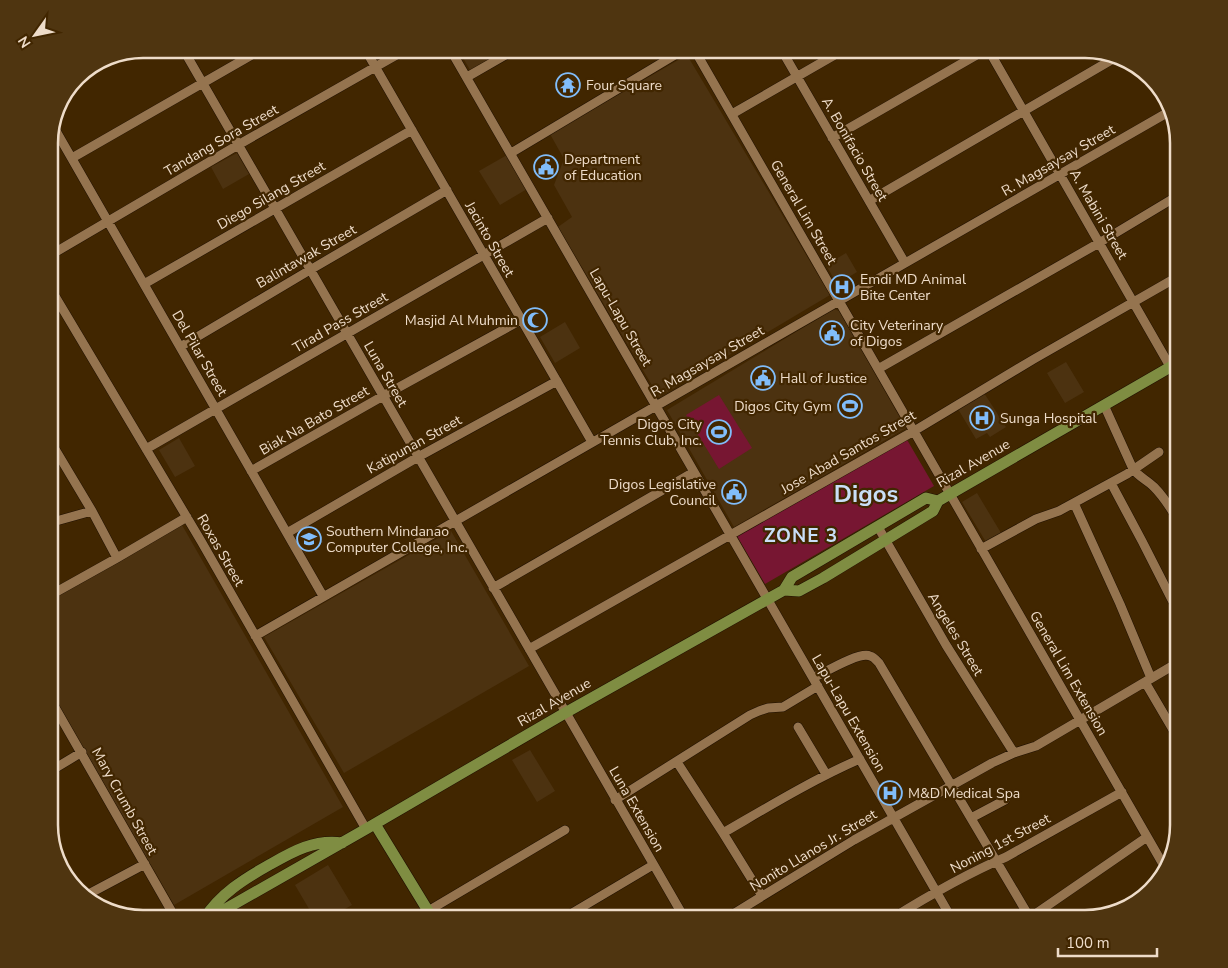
<svg xmlns="http://www.w3.org/2000/svg" width="1228" height="968" font-family="'Nunito Sans',sans-serif">
	<rect width="100%" height="100%" fill="#412600"/>
	<path fill="#4c3210" d="M 458,49 L 507,49 L 470,70 Z
		M 687,55 L 830,295 L 659,397 L 558,227 L 572,217 L 554,185 L 564,159 L 550,134 Z
		M 237,153 L 249,174 L 223,189 L 211,167 Z
		M 507,155 L 527,189 L 500,205 L 479,171 Z
		M 846,253 L 857,272 L 837,284 L 826,265 Z
		M 834,309 L 839,311 L 906,428 L 734,527 L 667,410 Z
		M 565,322 L 580,348 L 555,363 L 540,337 Z
		M 1066,362 L 1084,392 L 1065,403 L 1047,373 Z
		M 984,393 L 1006,427 L 990,437 L 987,433 L 976,439 L 958,409 Z
		M 179,438 L 195,466 L 175,477 L 159,450 Z
		M 977,493 L 1001,533 L 986,542 L 962,502 Z
		M 182,525 L 343,807 L 174,905 L 49,688 L 49,601 Z
		M 313,526 L 323,542 L 305,553 L 295,537 Z
		M 451,531 L 529,666 L 344,773 L 264,637 Z
		M 530,750 L 555,791 L 537,802 L 512,760 Z
		M 328,865 L 352,905 L 327,919 L 315,919 L 295,885 Z"/>
	<path fill="#771632" d="M 719,395 L 752,448 L 719,469 L 686,415 Z
		M 906,438 L 934,486 L 765,584 L 737,536 Z"/>
	<g fill="none" stroke-linecap="round" stroke-linejoin="round">
		<g stroke="#201101" stroke-width="10">
			<path id="minor" d="M 183,49 L 685,919
				M 365,49 L 592,442
				M 450,49 L 952,919
				M 694,49 L 1164,866
				M 781,49 L 905,263
				M 988,49 L 1179,382
				M 467,77 L 516,49
				M 732,114 L 845,49
				M 52,124 L 323,596
				M 832,138 L 987,49
				M 511,153 L 685,49
				M 72,158 L 262,49
				M 869,201 L 1113,59
				M 49,256 L 238,145 L 407,49
				M 144,284 L 412,130
				M 49,286 L 201,541 L 366,829
				M 180,347 L 310,270 L 447,190
				M 878,369 L 1099,243 L 1179,195
				M 1104,405 L 1133,469 C 1139,477 1147,480 1154,487 C 1164,497 1172,510 1179,522
				M 49,439 L 92,511 L 117,558
				M 146,449 L 548,218
				M 251,471 L 383,396 L 521,320
				M 1111,483 L 1142,541 L 1171,598 L 1179,612
				M 1074,503 L 1120,604 L 1151,678
				M 49,523 L 92,511
				M 878,527 L 946,645 L 1014,753
				M 287,533 L 418,457 L 557,381
				M 981,549 L 1036,519 L 1059,511 L 1127,474 L 1159,452
				M 493,588 L 694,472
				M 49,596 L 117,558 L 187,517
				M 255,636 L 1172,110
				M 529,649 L 914,431 L 1034,359 L 1179,276
				M 813,678 C 824,673 859,651 870,656 C 874,657 877,661 879,663 L 1030,918
				M 1145,682 L 1179,740
				M 49,697 L 176,919
				M 798,727 L 826,774
				M 677,762 L 723,833 L 762,896
				M 49,772 L 82,752
				M 615,800 L 750,715 L 759,711 L 768,708 L 783,707 L 818,686
				M 971,818 L 1005,800
				M 723,833 C 768,807 812,780 860,759
				M 83,897 L 145,864
				M 428,911 L 565,830
				M 562,919 L 653,865
				M 725,919 L 854,840 L 992,763 L 1014,753 L 1036,746 L 1179,662
				M 891,919 C 928,896 966,874 1006,857 L 1122,792
				M 1028,919 L 1147,837"/>
		</g>
		<g stroke="#201101" stroke-width="12">
			<path id="major" d="M 784,590 L 799,591 L 823,578 L 933,511 L 938,501 L 1179,362
				M 375,824 L 433,919
				M 204,919 C 220,894 244,879 269,865 C 292,852 314,839 342,843
				M 208,919 L 366,829 L 565,713 L 784,590 L 792,577 L 926,498 L 938,501"/>
		</g>
		<use href="#minor" stroke="#95744f" stroke-width="9"/>
		<use href="#major" stroke="#7f8d42" stroke-width="11"/>
	</g>
	<defs>
		<g id="temple-ring" transform="scale(1.25)"><circle r="9.5" fill="#412600" stroke="#81bdfa" stroke-width="1.5"/><path d="M0-6L5-2H3V0L6.5 2.5H4V6H1.5V3h-3V6H-4V2.5H-6.5L-3 0V-2H-5Z" fill="#81bdfa"/></g>
		<g id="civic-ring" transform="scale(1.25)"><circle r="9.5" fill="#412600" stroke="#81bdfa" stroke-width="1.5"/><path d="M-.6-6.5H3V-4.5H.6V-3L4-1V1h2V6H-6V1h2V-1L-.6-3ZM-1.2 2.5V6h2.4V2.5Z" fill="#81bdfa"/></g>
		<g id="hospital-ring" transform="scale(1.25)"><circle r="9.5" fill="#412600" stroke="#81bdfa" stroke-width="1.5"/><path d="M-5-5h3v3.5h4V-5h3V5h-3V1.5h-4V5h-3Z" fill="#81bdfa"/></g>
		<g id="mosque-ring" transform="scale(1.25)"><circle r="9.5" fill="#412600" stroke="#81bdfa" stroke-width="1.5"/><path d="M3.5-4.9A6 6 0 1 0 3.5 4.9A5 5 0 1 1 3.5-4.9Z" fill="#81bdfa"/></g>
		<g id="stadium-ring" transform="scale(1.25)"><circle r="9.5" fill="#412600" stroke="#81bdfa" stroke-width="1.5"/><path d="M0-5a6.5 5 0 1 0 0 10a6.5 5 0 1 0 0-10ZM-3.5-1.8h7v3.6h-7Z" fill="#81bdfa"/></g>
		<g id="university-ring" transform="scale(1.25)"><circle r="9.5" fill="#412600" stroke="#81bdfa" stroke-width="1.5"/><path d="M0-5L7-2L0 1L-7-2ZM-4 1L0 2.5L4 1V4Q0 6-4 4Z" fill="#81bdfa"/></g>
	</defs>
	<g fill-rule="evenodd">
		<use href="#temple-ring" x="568" y="85"/>
		<use href="#civic-ring" x="546" y="167"/>
		<use href="#hospital-ring" x="842" y="287"/>
		<use href="#mosque-ring" x="535" y="320"/>
		<use href="#civic-ring" x="832" y="333"/>
		<use href="#civic-ring" x="763" y="378"/>
		<use href="#stadium-ring" x="850" y="406"/>
		<use href="#hospital-ring" x="982" y="418"/>
		<use href="#stadium-ring" x="719" y="432"/>
		<use href="#civic-ring" x="734" y="492"/>
		<use href="#university-ring" x="309" y="539"/>
		<use href="#hospital-ring" x="890" y="793"/>
	</g>
	<g text-anchor="middle" stroke-width="4.5" stroke-linejoin="round" paint-order="stroke">
		<g font-size="14" fill="#eedcc9" stroke="#412600" text-anchor="start">
			<text x="586" y="90">Four Square</text>
			<text x="564" y="164">Department<tspan x="564" dy="16">of Education</tspan></text>
			<text x="860" y="284">Emdi MD Animal<tspan x="860" dy="16">Bite Center</tspan></text>
			<text x="518" y="325" text-anchor="end">Masjid Al Muhmin</text>
			<text x="850" y="330">City Veterinary<tspan x="850" dy="16">of Digos</tspan></text>
			<text x="780" y="383">Hall of Justice</text>
			<text x="832" y="411" text-anchor="end">Digos City Gym</text>
			<text x="1000" y="423">Sunga Hospital</text>
			<text x="702" y="429" text-anchor="end">Digos City<tspan x="702" dy="16">Tennis Club, Inc.</tspan></text>
			<text x="716" y="489" text-anchor="end">Digos Legislative<tspan x="716" dy="16">Council</tspan></text>
			<text x="326" y="536">Southern Mindanao<tspan x="326" dy="16">Computer College, Inc.</tspan></text>
			<text x="908" y="798">M&amp;D Medical Spa</text>
		</g>
		<g font-size="14" fill="#eedcc9" stroke="#412600">
			<text transform="translate(221 140) rotate(-30)" y="5">Tandang Sora Street</text>
			<text transform="translate(855 149) rotate(60)" y="5">A. Bonifacio Street</text>
			<text transform="translate(1058 160) rotate(-30)" y="5">R. Magsaysay Street</text>
			<text transform="translate(271 195) rotate(-30)" y="5">Diego Silang Street</text>
			<text transform="translate(804 212) rotate(60)" y="5">General Lim Street</text>
			<text transform="translate(1099 214) rotate(60)" y="5">A. Mabini Street</text>
			<text transform="translate(490 239) rotate(60)" y="5">Jacinto Street</text>
			<text transform="translate(306 256) rotate(-30)" y="5">Balintawak Street</text>
			<text transform="translate(621 317) rotate(60)" y="5">Lapu-Lapu Street</text>
			<text transform="translate(340 322) rotate(-30)" y="5">Tirad Pass Street</text>
			<text transform="translate(200 353) rotate(60)" y="5">Del Pilar Street</text>
			<text transform="translate(707 361) rotate(-30)" y="5">R. Magsaysay Street</text>
			<text transform="translate(386 374) rotate(60)" y="5">Luna Street</text>
			<text transform="translate(314 420) rotate(-30)" y="5">Biak Na Bato Street</text>
			<text transform="translate(414 444) rotate(-29)" y="5">Katipunan Street</text>
			<text transform="translate(848 452) rotate(-30)" y="5">Jose Abad Santos Street</text>
			<text transform="translate(973 463) rotate(-30)" y="5">Rizal Avenue</text>
			<text transform="translate(221 550) rotate(60)" y="5">Roxas Street</text>
			<text transform="translate(956 634) rotate(59)" y="5">Angeles Street</text>
			<text transform="translate(1069 673) rotate(60)" y="5">General Lim Extension</text>
			<text transform="translate(554 702) rotate(-30)" y="5">Rizal Avenue</text>
			<text transform="translate(849 713) rotate(60)" y="5">Lapu-Lapu Extension</text>
			<text transform="translate(125 801) rotate(61)" y="5">Mary Crumb Street</text>
			<text transform="translate(637 809) rotate(60)" y="5">Luna Extension</text>
			<text transform="translate(1000 843) rotate(-28)" y="5">Noning 1st Street</text>
			<text transform="translate(813 850) rotate(-31)" y="5">Nonito Llanos Jr. Street</text>
		</g>
		<g font-size="19" font-weight="bold" letter-spacing="1" fill="#c9dff7" stroke="#412600">
			<text x="801" y="542">ZONE 3</text>
		</g>
		<g font-size="24" font-weight="bold" fill="#c9dff7" stroke="#412600">
			<text x="866" y="502">Digos</text>
		</g>
	</g>
	<path d="M0 0H1228V968H0ZM143 58H1085A85 85 0 0 1 1170 143V825A85 85 0 0 1 1085 910H143A85 85 0 0 1 58 825V143A85 85 0 0 1 143 58Z" fill="#4f3510" fill-rule="evenodd"/>
	<path fill="none" stroke="#eedcc9" stroke-width="2.5" d="M143 58H1085A85 85 0 0 1 1170 143V825A85 85 0 0 1 1085 910H143A85 85 0 0 1 58 825V143A85 85 0 0 1 143 58Z"/>
	<g transform="translate(35 35) rotate(237)" stroke="#412600" stroke-width="4" paint-order="stroke">
	<path d="M0-4L9 19L0 12L-9 19Z" fill="#eedcc9"/>
	<text y="-8" font-size="14" font-weight="bold" text-anchor="middle" fill="#eedcc9">N</text>
	</g>
	<path d="M1058 948v8h99v-8" fill="none" stroke="#eedcc9" stroke-width="2.5"/>
	<text x="1066" y="948" font-size="15" fill="#eedcc9" stroke="#412600" stroke-width="4" paint-order="stroke">100 m</text>
</svg>
